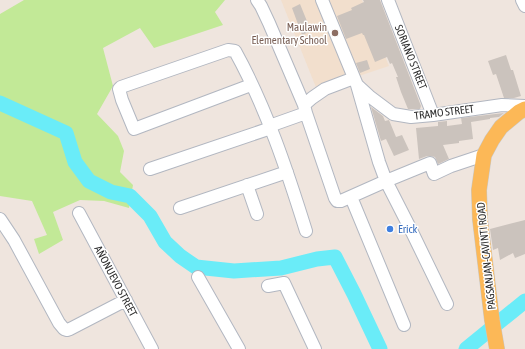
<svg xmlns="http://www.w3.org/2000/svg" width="525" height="349" font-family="'Asap Condensed',sans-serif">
	<rect width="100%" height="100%" fill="#efe5de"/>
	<path fill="#f2dfcd" d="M 281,0 L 362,0 L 389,66 L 317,90 Z"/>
	<path fill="#c2e997" d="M 24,0 L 225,0 L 215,12 L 223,25 L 154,48 L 140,28 L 103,48 L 113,86 L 97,114 L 118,136 L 124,151 L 120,172 L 133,185 L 129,208 L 104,201 L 80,200 L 53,212 L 63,240 L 39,254 L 34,239 L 47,235 L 32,201 L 0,196 L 0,14 Z"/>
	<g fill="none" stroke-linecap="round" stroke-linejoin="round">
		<path stroke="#6aecf8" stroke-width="15" d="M 0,103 L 66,133 L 75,162 L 89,181 L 111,192 L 130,196 L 150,216 L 165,242 L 180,256 L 196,267 L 234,271 L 281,268 L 317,259 L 335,257 L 354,294 L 380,349
			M 466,349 L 525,301"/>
	</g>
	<path fill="#cbc3bd" d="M 363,0 L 380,0 L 421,106 L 420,109 L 408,109 L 401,92 L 396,77 L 398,77 L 392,63 L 390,64 L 387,57 L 375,62 L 364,35 L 363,35 L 362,33 L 346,39 L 337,16 L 352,10 L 351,8 L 364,2 Z
		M 300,4 L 311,31 L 302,35 L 292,8 Z
		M 506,55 L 511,70 L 513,70 L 521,96 L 514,98 L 504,98 L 496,74 L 493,75 L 488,61 Z
		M 367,60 L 370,69 L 360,73 L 356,63 Z
		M 371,107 L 383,116 L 385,121 L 389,120 L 396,137 L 402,135 L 409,150 L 394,156 L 386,139 L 381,141 Z
		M 504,113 L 499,117 L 490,118 L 490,119 L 471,122 L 473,139 L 459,141 L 459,143 L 443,145 L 449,159 L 438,164 L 435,157 L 431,156 L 427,156 L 419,159 L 416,128 L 438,126 L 438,122 L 447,121 L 447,126 L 462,124 L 461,118 Z
		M 525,220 L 525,254 L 515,258 L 513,253 L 500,260 L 498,248 L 493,250 L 490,229 Z"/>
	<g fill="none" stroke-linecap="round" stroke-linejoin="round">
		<g stroke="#b2b7c1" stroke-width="14">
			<path id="minor" d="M 257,0 L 261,6 L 269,23 L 304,105
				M 322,0 L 357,85 L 369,96 L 393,114 L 411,117 L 433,115 L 502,105 L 525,106
				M 388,0 L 433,115
				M 522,0 L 525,6
				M 354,78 L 325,89 L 312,98 L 304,105 L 306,113 L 335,198 L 337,201 L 341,201 L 386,181 L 430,163 L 434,174 L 451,166 L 484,155
				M 251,85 L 134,129 L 122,100 L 119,89 L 121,87 L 228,50 L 235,51 C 266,107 287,170 306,231
				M 357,85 L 379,162 L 386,181 L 411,230 L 447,304
				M 150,169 L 271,128 L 275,124 L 306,113
				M 247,185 L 257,214
				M 351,197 L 404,325
				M 180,208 L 287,172
				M 79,213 L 152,349
				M 0,219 L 14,240 L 59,323 L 64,329 L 67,330 L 70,329 L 126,300
				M 198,277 L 239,349
				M 268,286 L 284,283 L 315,349"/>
		</g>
		<g stroke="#c8c8c8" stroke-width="16">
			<path id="major" d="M 497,349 L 492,320 L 480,219 L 479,190 L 484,155 L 492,140 L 501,127 L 519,112 L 525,109"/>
		</g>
		<use href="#minor" stroke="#fff" stroke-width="12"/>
		<use href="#major" stroke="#fcb857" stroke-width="15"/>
	</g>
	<circle fill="#8d6e63" stroke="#fff" stroke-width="1.5" cx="335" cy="33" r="4"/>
	<circle fill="#3f7fe0" stroke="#fff" stroke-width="1.5" cx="390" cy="229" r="4"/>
	<g text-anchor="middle" stroke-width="3" stroke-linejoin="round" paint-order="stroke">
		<g font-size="11" fill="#785e54" stroke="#fff" text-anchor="end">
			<text x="327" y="31">Maulawin<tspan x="327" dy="13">Elementary School</tspan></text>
		</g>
		<g font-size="11" fill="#2d2d2d" stroke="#fff">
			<text transform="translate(411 57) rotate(68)" y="4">SORIANO STREET</text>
			<text transform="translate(444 112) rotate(-7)" y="4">TRAMO STREET</text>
			<text transform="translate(486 256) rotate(-96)" y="4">PAGSANJAN-CAVINTI ROAD</text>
			<text transform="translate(116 281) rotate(62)" y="4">AÑONUEVO STREET</text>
		</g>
		<g font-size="11" fill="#366cbe" stroke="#fff" text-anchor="start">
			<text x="398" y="233">Erick</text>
		</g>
	</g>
</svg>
